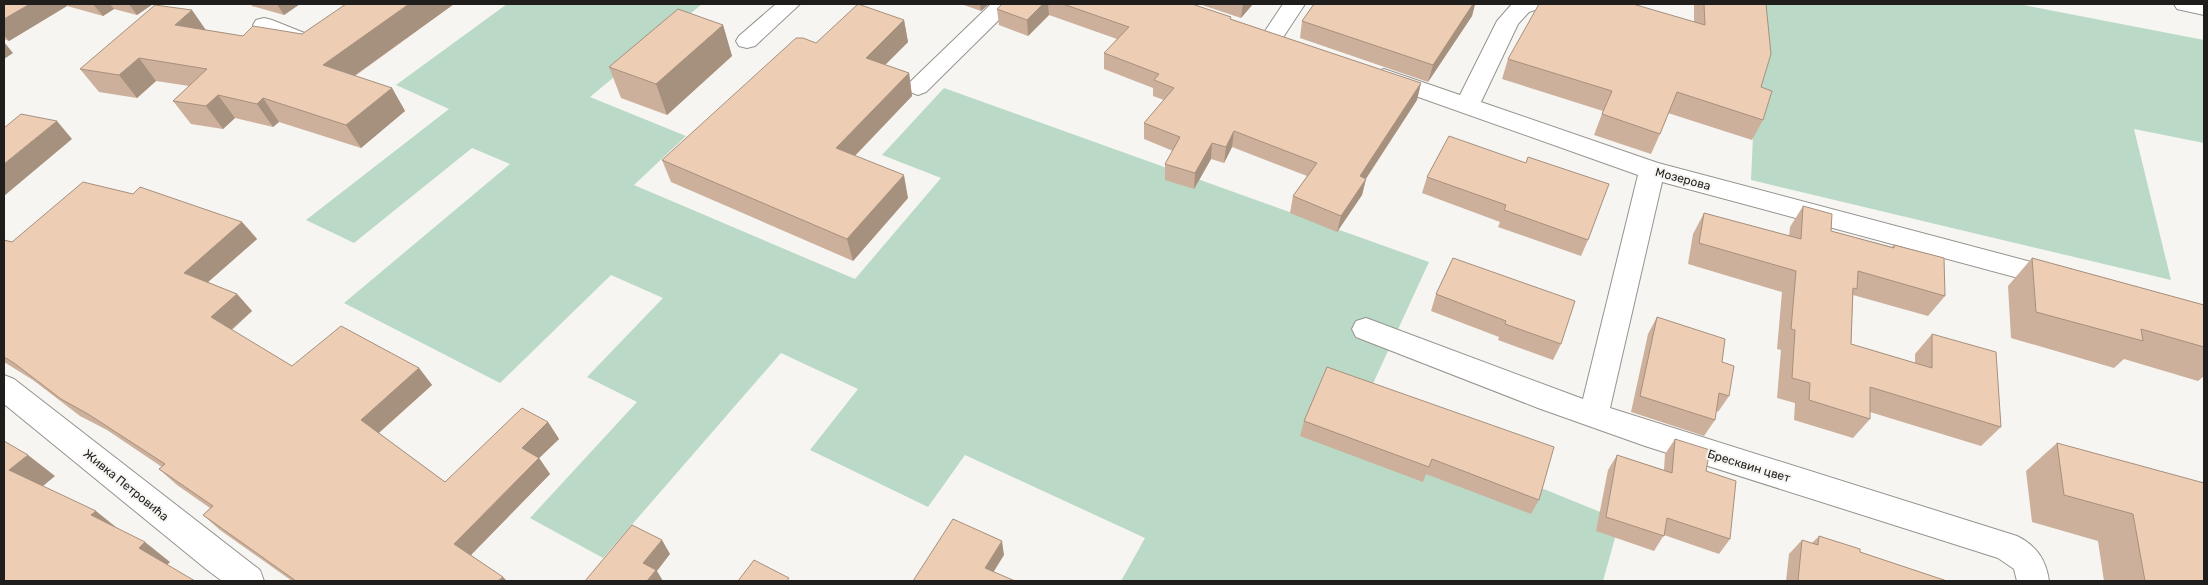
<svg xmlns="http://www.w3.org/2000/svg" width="2208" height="585" font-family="Rubik,sans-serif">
	<rect width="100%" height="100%" fill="#f7f5f1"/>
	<path fill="#badac7" d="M 507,4 L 702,4 L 590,97 L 686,136 L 634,185 L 855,279 L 941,178 L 882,155 L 944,88 L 1429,262 L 1359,414 L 1620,520 L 1603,581 L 1121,581 L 1145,538 L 965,455 L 928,507 L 810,450 L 858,389 L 781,353 L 603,558 L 530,518 L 637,402 L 587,377 L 663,298 L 611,275 L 500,383 L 344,303 L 510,164 L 472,148 L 354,243 L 306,220 L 449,109 L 396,85 Z
		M 1759,4 L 2018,4 L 2204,40 L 2204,143 L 2134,129 L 2171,280 L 1751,180 Z"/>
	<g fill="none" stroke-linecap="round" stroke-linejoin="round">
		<g stroke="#94938f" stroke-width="2">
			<path id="minor" d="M 350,4 L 375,4 L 372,9 L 317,48 L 309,50 L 256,30 L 253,25 L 256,20 L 264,18 L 272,20 L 307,34 Z
				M 776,4 L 800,4 L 755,46 L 747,48 L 739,46 L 736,41 L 739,36 Z
				M 991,4 L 1015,4 L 926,92 L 918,95 L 910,92 L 906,87 L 910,82 Z
				M 1283,4 L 1305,4 L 1280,42 L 1272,44 L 1264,42 L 1261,37 Z
				M 1512,4 L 1541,4 L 1538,9 L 1529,12 L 1518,24 L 1481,102 L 1658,163 L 2069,272 L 2073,279 L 2069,286 L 2059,289 L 1662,182 L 1610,408 L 2017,536 C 2037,546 2046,560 2049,581 L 2017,581 L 2014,569 L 1998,558 L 1645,446 L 1538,408 L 1356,337 L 1352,329 L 1356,321 L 1366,318 L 1583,399 L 1638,175 L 1376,82 L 1372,77 L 1376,72 L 1384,69 L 1460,95 L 1497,21 Z
				M 2174,4 L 2204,4 L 2204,15 L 2177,9 Z
				M 4,375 L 14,379 L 260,570 L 264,581 L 222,581 L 206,569 L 4,404 Z"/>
		</g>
		<use href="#minor" fill="#fff" fill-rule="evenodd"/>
	</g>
	<path fill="#ccb09b" d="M 4,4 L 153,4 L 137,15 L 114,9 L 103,16 L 67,6 L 9,41 L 4,39 Z
		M 251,4 L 300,4 L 284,15 L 252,6 Z
		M 454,4 L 355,76 L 392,88 L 405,111 L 361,148 L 279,122 L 273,127 L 235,118 L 223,129 L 191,124 L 173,101 L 189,86 L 156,81 L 137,98 L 99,92 L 80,69 L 205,30 L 243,36 L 302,34 Z
		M 961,4 L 989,4 L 981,11 Z
		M 1002,4 L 1192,4 L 1231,17 L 1231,19 L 1421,83 L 1417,100 L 1366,179 L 1362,195 L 1337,232 L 1290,213 L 1293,196 L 1307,176 L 1232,147 L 1224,163 L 1211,159 L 1194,189 L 1165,180 L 1165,164 L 1173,151 L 1144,139 L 1144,123 L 1164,100 L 1153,96 L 1153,88 L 1104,69 L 1104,53 L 1117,39 L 1049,15 L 1028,36 L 999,25 L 997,9 Z
		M 1199,4 L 1253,4 L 1241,18 Z
		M 1314,4 L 1475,4 L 1472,16 L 1428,82 L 1300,38 L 1302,21 Z
		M 1694,4 L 1766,4 L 1761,87 L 1763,120 L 1752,140 L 1668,113 L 1660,134 L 1651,154 L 1594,135 L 1603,111 L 1502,79 L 1508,59 L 1694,22 Z
		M 904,20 L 908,42 L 885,65 L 909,73 L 912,96 L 855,156 L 908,198 L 853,261 L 671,182 L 662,160 L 816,43 Z
		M 723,25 L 732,56 L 667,115 L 621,98 L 609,67 Z
		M 1449,136 L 1588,240 L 1581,256 L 1498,227 L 1500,222 L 1422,193 L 1427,177 Z
		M 2204,174 L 2204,193 L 2203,175 Z
		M 1803,206 L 1831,231 L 1892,247 L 1894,245 L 1945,296 L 1928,316 L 1853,295 L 1851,344 L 1915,363 L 1915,354 L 1932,334 L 2001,427 L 1981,446 L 1870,412 L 1870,419 L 1853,438 L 1794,420 L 1795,403 L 1777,398 L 1781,350 L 1777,349 L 1782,292 L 1688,264 L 1693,234 L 1704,213 L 1789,236 L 1790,227 Z
		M 242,222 L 257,239 L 208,282 L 237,294 L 252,311 L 232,330 L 292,366 L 419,368 L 432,385 L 379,433 L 445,482 L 548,422 L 559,439 L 539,458 L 550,474 L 471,555 L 507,581 L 292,581 L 220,530 L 203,515 L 210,508 L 177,485 L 159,469 L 162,467 L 107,430 L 80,416 L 33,380 L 4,362 L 4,240 L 12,242 Z
		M 1453,258 L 1561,344 L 1553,360 L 1498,340 L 1499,337 L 1431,311 L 1436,294 Z
		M 2032,258 L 2204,305 L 2204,376 L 2198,381 L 2124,359 L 2114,368 L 2011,338 L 2008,286 Z
		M 1657,317 L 1722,362 L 1729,396 L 1718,412 L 1716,411 L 1715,420 L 1704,436 L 1631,412 L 1648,334 Z
		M 1327,367 L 1539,500 L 1531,514 L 1426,474 L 1423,482 L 1300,436 L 1304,421 Z
		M 1675,439 L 1706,471 L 1730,539 L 1719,554 L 1664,535 L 1654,551 L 1596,531 L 1608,470 L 1617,455 L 1664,470 L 1665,454 Z
		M 2057,443 L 2204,581 L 2104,581 L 2098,541 L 2032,522 L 2026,471 Z
		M 1819,536 L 1860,552 L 1947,581 L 1786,581 L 1789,554 L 1802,540 L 1812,543 Z"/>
	<path fill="#a6907e" d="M 30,4 L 65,4 L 67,6 L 9,41 L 4,35 L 4,19 Z
		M 93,4 L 110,4 L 114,9 L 103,16 Z
		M 129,4 L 153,4 L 137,15 Z
		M 277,4 L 300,4 L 284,15 Z
		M 409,4 L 454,4 L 337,88 L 323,65 Z
		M 980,4 L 989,4 L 981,11 Z
		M 1043,4 L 1048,4 L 1049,15 L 1028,36 L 1027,20 Z
		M 1243,4 L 1253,4 L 1241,18 Z
		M 1473,4 L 1475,4 L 1472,16 L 1428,82 L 1433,65 Z
		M 192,10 L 208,33 L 175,25 Z
		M 904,20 L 908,42 L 870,80 L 866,58 Z
		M 723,25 L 732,56 L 667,115 L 656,84 Z
		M 4,42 L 13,53 L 4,59 Z
		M 139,58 L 156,81 L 137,98 L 119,75 Z
		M 909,73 L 912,96 L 841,170 L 836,148 Z
		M 1421,83 L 1417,100 L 1357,192 L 1360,176 Z
		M 392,88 L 405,111 L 361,148 L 346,125 Z
		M 218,95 L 235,118 L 223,129 L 206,106 Z
		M 263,98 L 279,122 L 273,127 L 257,104 Z
		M 57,121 L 72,139 L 4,196 L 4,164 Z
		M 1234,131 L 1232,147 L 1224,163 L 1226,147 Z
		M 1212,143 L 1211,159 L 1194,189 L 1195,173 Z
		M 904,175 L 908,198 L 853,261 L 847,239 Z
		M 1366,179 L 1362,195 L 1337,232 L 1341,216 Z
		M 242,222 L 257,239 L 199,290 L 184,273 Z
		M 237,294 L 252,311 L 226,334 L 211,317 Z
		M 419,368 L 432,385 L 375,436 L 361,420 Z
		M 548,422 L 559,439 L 533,464 L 522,448 Z
		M 28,455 L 55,476 L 37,491 L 9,470 Z
		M 539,458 L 550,474 L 467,559 L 454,544 Z
		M 96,511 L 122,532 L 91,515 Z
		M 662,540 L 670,554 L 657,571 L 663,581 L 647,581 L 643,563 Z
		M 1002,541 L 1004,555 L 988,581 L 985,568 Z
		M 145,542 L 170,562 L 164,568 L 139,548 Z
		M 503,577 L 507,581 L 498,581 Z"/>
	<path fill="#edcdb4" stroke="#a6907e" d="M 4,4 L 30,4 L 4,19 Z
		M 346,4 L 409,4 L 323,65 L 392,88 L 346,125 L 263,98 L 257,104 L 218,95 L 206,106 L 173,101 L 207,69 L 139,58 L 119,75 L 80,69 L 155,5 L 192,10 L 175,25 L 243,36 L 253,26 L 302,34 Z
		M 858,4 L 904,20 L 866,58 L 909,73 L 836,148 L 904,175 L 847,239 L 662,160 L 796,38 L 803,38 L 816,43 Z
		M 1002,4 L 1043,4 L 1027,20 L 997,9 Z
		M 1063,4 L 1192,4 L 1231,17 L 1230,19 L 1421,83 L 1360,176 L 1366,179 L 1341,216 L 1293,196 L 1317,163 L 1234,131 L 1226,147 L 1212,143 L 1195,173 L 1165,164 L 1180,137 L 1144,123 L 1174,88 L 1154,80 L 1159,74 L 1104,53 L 1129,27 Z
		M 1314,4 L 1473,4 L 1433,65 L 1302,21 Z
		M 1539,4 L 1633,4 L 1705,25 L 1704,4 L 1766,4 L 1771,54 L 1761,87 L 1772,91 L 1763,120 L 1677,92 L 1660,134 L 1602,114 L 1612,91 L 1508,59 Z
		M 678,9 L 723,25 L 656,84 L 609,67 Z
		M 21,114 L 57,121 L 4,164 L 4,128 Z
		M 1449,136 L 1526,163 L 1528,157 L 1609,184 L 1588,240 L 1504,210 L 1506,205 L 1427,177 Z
		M 83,182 L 133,194 L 140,187 L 242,222 L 184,273 L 237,294 L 211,317 L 292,366 L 341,326 L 419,368 L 361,420 L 445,482 L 522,408 L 548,422 L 522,448 L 539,458 L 454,544 L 503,577 L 498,581 L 296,581 L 203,515 L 213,506 L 159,469 L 165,464 L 88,414 L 61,399 L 14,363 L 4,357 L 4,240 L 12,242 Z
		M 1803,206 L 1832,214 L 1831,231 L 1894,248 L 1894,245 L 1944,258 L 1945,296 L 1858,271 L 1857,289 L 1853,288 L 1851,344 L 1932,368 L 1932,334 L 1996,352 L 2001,427 L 1870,387 L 1870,419 L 1809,400 L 1810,383 L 1792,378 L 1795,330 L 1791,329 L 1796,271 L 1699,243 L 1704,213 L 1801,239 Z
		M 1453,258 L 1575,301 L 1561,344 L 1505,324 L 1506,321 L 1436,294 Z
		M 2032,258 L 2204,305 L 2204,347 L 2141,329 L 2143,341 L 2036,312 Z
		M 1657,317 L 1725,339 L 1722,362 L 1734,366 L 1729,396 L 1719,393 L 1715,420 L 1640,396 Z
		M 1327,367 L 1554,447 L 1539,500 L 1432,459 L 1429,467 L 1304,421 Z
		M 1675,439 L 1710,450 L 1706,471 L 1736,481 L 1730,539 L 1667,518 L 1664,536 L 1606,517 L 1617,455 L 1672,473 Z
		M 4,441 L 28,455 L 9,470 L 96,511 L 91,515 L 145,542 L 139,548 L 195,581 L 4,581 Z
		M 2057,443 L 2204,483 L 2204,581 L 2145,581 L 2133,514 L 2064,495 Z
		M 953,519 L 1002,541 L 985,568 L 1015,581 L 913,581 Z
		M 632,525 L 662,540 L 643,563 L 656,570 L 647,581 L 585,581 Z
		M 1819,536 L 1860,549 L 1860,552 L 1947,581 L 1798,581 L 1802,540 L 1818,545 Z
		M 754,560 L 789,578 L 787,581 L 738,581 Z"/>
	<g text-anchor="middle" stroke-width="4" stroke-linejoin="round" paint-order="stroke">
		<g font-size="12" fill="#1f1e1c" stroke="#f7f5f1">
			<text transform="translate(1683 179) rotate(15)" y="4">Мозерова</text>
			<text transform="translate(1749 466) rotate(17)" y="4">Бресквин цвет</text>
			<text transform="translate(126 485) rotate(39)" y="4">Живка Петровића</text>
		</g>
	</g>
	<rect width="2208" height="585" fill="none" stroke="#1f1e1c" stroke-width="10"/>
</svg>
